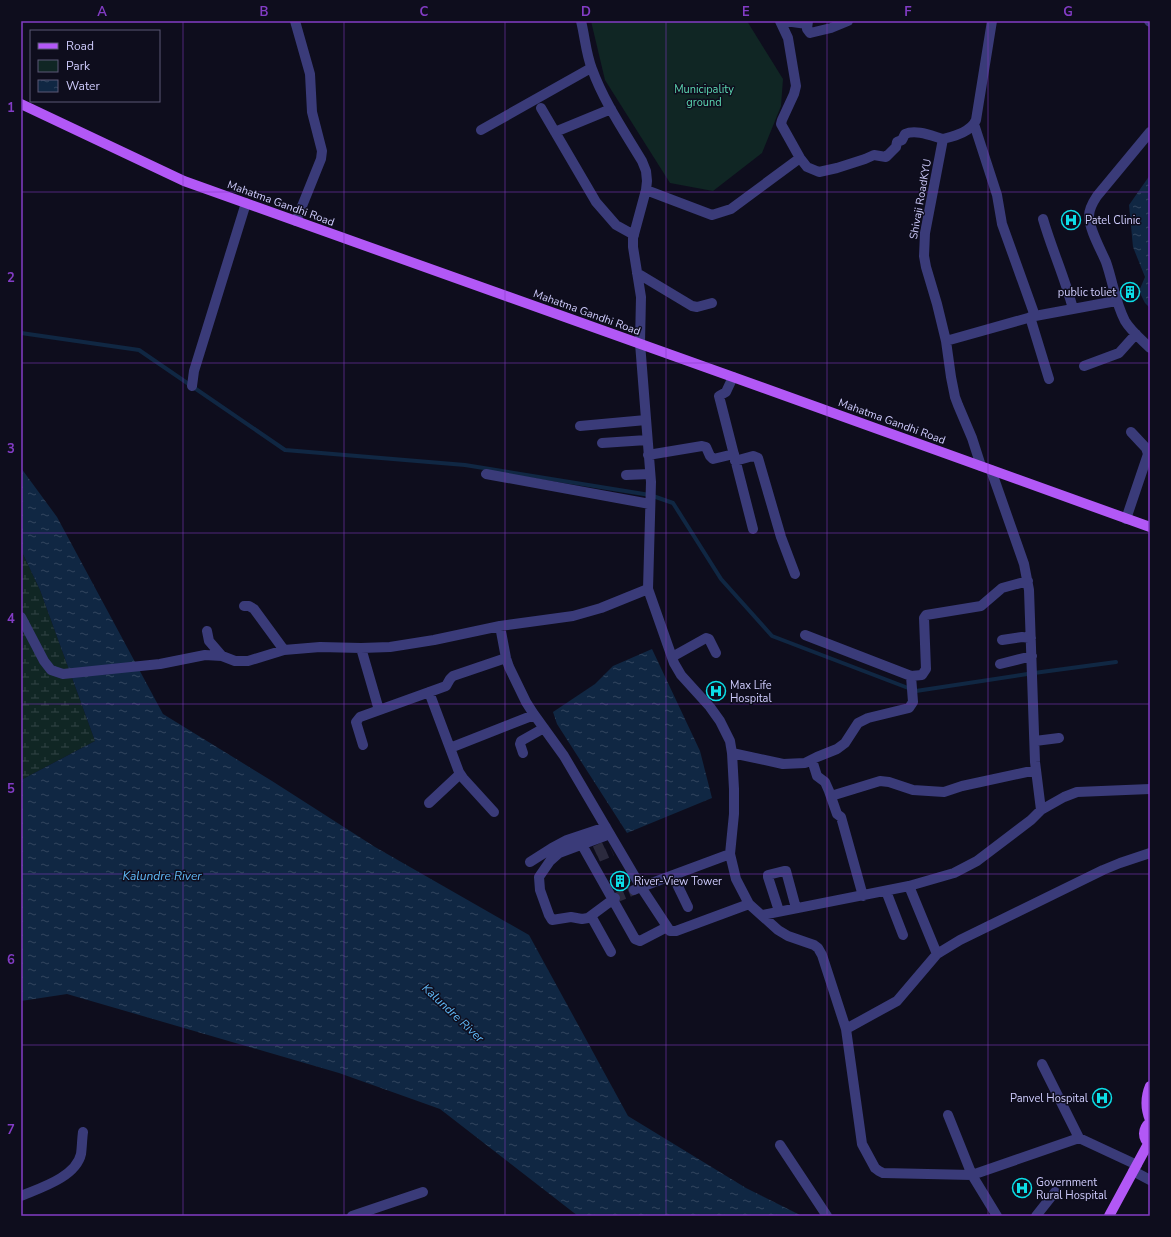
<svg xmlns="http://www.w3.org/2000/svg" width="1171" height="1237" font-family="'Nunito Sans',sans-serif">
	<defs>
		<pattern id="wetland-marsh" width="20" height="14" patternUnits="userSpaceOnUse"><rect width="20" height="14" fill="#102624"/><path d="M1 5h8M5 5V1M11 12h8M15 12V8" fill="none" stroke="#324445"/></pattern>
		<pattern id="water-ripples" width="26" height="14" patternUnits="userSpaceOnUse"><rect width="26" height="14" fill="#102743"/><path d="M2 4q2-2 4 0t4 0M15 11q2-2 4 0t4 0" fill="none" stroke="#32455f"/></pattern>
	</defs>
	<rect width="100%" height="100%" fill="#0e0d1d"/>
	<path fill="url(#wetland-marsh)" d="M 21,550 L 40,590 L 95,741 L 21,780 Z"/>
	<path fill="#102624" d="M 591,21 L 747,21 L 783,79 L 781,106 L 762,153 L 713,191 L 670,183 L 605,80 Z"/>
	<path fill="url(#water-ripples)" d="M 1150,175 L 1150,308 L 1145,303 L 1139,291 L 1145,277 L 1133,247 L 1129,205 Z
		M 21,468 L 57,517 L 163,714 L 272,781 L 375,847 L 529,935 L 628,1116 L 746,1188 L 802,1216 L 578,1216 L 440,1109 L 339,1073 L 67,994 L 21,1001 L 21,780 L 95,741 L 40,590 L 21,550 Z
		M 652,649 L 700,751 L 712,798 L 627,833 L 557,724 L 553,712 L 595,684 L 613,666 Z"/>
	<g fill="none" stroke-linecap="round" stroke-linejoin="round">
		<path stroke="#102743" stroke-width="4" d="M 21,333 L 139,350 L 285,450 L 465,465 L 650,495 L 673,503 L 721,579 L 772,636 L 916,691 L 1034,673 L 1116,662"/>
		<path stroke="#2b2a3e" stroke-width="10" stroke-dasharray="10 5" stroke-linecap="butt" d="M 595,851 L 608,845
			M 598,857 L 612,851
			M 615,898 L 634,890"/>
		<path stroke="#3a3b79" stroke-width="10" d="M 295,21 L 310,74 L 312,112 L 322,151 L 321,159 L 296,221
			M 581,21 C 585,37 586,54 592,69 C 604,102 624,131 642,161 L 646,171 L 647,181 L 646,190 L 633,238 L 633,247 L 641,297 L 640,343 L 651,482 L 648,589 L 674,663 L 681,675 L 710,707 L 720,721 L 730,741 L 732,753 L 734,789 L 734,814 L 730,854 L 736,879 L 749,904 L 778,930 L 788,936 L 814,945 L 818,948 L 822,955 L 846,1029 L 862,1144 L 875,1168 L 879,1171 L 883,1173 L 972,1175 L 997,1216
			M 780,21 L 788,38 L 796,86 L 794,94 L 782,120 L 781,124 L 800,158 L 807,167 L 819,172 L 837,168 L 865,159 L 874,155 L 886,157 L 896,147 L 897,142 L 902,140 L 905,134 C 916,129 932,136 943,139
			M 785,21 L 807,24
			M 808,21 L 807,29 L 810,33 L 831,28 L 848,21
			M 1149,21 L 1150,22
			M 541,108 L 596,202 L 616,225 L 634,235
			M 974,124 L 997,195 L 1002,224 L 1035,316
			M 481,130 L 591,68
			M 555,132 L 611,109
			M 1150,132 L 1097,196 C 1093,202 1089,209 1089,216 C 1089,229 1101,250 1106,262 C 1113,282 1115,302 1125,321 C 1131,331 1141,339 1150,348
			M 646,190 L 712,215 L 731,209 L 800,158
			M 1043,219 C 1052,250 1065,278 1073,309
			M 637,273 L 692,306 L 697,307 L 712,303
			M 1030,317 L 1049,379
			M 946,341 L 1035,316 L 1116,301
			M 1084,366 L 1119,353 L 1136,334
			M 733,377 L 726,392 L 719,396 L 753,529
			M 192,386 L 194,371 L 246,203
			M 580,426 L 646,420
			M 602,443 L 647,440
			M 648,455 L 702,446 L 706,447 L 710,456 L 713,459 L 734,454
			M 735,461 L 753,456 L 758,458 L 781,537 L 795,574
			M 981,466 L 972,438 L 958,405 L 955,397 L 951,377 L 946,341 L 937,304 L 926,267 L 924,256 L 925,233 L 943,139 C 954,136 971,132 976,120 L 992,21
			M 991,470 L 1024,564 L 1029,590 L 1035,762 L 1041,810
			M 486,474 L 650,504
			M 626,475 L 650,474
			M 1126,519 L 1148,454 L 1146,448 L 1131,432
			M 244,606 L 249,606 L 254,609 L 284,650
			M 21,617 L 44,661 L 51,670 L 63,674 L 160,664 L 205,655 L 222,656 L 235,661 L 248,661 L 284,650 L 320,647 L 361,648 L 390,647 L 434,640 L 500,626 L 573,616 L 601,608 L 648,589
			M 500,626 L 506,658 L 509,667 L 526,702 L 533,713 L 564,756 L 641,887 L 730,854
			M 207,631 L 209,641 L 222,656
			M 805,635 L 911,676 L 922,675 L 926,669 L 924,618 L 926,615 L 981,606 L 1002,588 L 1028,581
			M 1002,640 L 1022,637 L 1031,638
			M 361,648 L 379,710
			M 672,657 L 706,638 L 709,639 L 716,653
			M 1000,664 L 1032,656
			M 429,692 L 459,772 L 463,778 L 494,812
			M 1035,741 L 1059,738
			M 363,745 L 356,722 L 360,717 L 446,686 L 450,679 L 453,676 L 506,658
			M 450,748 L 534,715
			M 523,753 L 520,744 L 521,741 L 544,728
			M 732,753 L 783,764 L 805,763 L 817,757 L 837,749 L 845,743 L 858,723 L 868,718 L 909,708 L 913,702 L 911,676
			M 812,760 L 817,776 L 825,782 L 829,791 L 837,814 L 841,817 L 863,896
			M 831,796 L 880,781 L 889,782 L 913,790 L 944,792 L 962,786 L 1036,770
			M 429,803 L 460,774
			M 610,834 L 559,853 L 550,861 L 539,877 L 540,890 L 549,915 L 552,920 L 571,917 L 582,919 L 588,918 L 615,898
			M 582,845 L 635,939 L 640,941 L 667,927
			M 530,862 L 552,848 L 567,840 L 606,827
			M 673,876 L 688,907
			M 909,886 L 937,954
			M 634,890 L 641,887 L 670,931 L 676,931 L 749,904
			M 886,891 L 903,935
			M 779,911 L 768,877 L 768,875 L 784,871 L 786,871 L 796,908
			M 762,915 L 909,886 L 954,873 L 977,861 L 1031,820 L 1041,810 L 1064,797 L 1077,792 L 1150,789
			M 591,916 L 611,952
			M 846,1029 L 897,1001 L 937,954 L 960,940 L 1103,870 L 1120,863 L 1150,853
			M 1042,1064 L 1079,1138
			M 948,1115 L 972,1175 L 1079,1138 L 1137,1165
			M 780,1145 L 827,1216
			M 1133,1171 L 1150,1180
			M 21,1196 C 40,1188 76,1177 81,1154 C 82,1147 82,1139 83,1132
			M 352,1216 L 423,1192
			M 1036,1216 L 1055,1192"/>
		<path stroke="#b258f6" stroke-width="10" d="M 21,104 L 184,181 L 733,377 L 1150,527
			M 1150,1086 C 1145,1098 1145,1108 1150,1120
			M 1150,1122 C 1142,1129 1142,1138 1150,1145
			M 1109,1216 L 1148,1144"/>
	</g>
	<path fill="none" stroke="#833cc5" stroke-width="1" stroke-opacity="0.55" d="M 183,21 L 183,1216M 344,21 L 344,1216M 505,21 L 505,1216M 666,21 L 666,1216M 827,21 L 827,1216M 988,21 L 988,1216M 21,192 L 1150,192M 21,363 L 1150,363M 21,533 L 1150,533M 21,704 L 1150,704M 21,874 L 1150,874M 21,1045 L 1150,1045"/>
	<defs>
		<g id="hospital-ring" transform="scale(1)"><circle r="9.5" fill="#0e0d1d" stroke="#0cdee7" stroke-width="1.5"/><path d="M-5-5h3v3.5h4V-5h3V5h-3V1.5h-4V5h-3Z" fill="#0cdee7"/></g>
		<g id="building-ring" transform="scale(1)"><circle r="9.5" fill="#0e0d1d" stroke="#0cdee7" stroke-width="1.5"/><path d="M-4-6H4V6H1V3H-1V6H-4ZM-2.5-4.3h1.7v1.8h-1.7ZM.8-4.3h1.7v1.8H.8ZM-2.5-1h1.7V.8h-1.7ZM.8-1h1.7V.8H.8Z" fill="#0cdee7"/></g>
	</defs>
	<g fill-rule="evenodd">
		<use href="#hospital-ring" x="1071" y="220"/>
		<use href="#building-ring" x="1130" y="292"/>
		<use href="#hospital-ring" x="716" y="691"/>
		<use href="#building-ring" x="620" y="881"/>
		<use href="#hospital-ring" x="1102" y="1098"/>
		<use href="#hospital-ring" x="1022" y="1188"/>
	</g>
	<g text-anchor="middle" stroke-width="3" stroke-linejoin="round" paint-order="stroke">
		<g font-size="11" fill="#5cd7b1" stroke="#0e0d1d">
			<text x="704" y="93">Municipality<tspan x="704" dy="13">ground</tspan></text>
		</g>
		<g font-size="11" fill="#cecbfc" stroke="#0e0d1d">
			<text transform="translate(920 199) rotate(-80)" y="4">Shivaji RoadKYU</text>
			<text transform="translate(281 203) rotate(20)" y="4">Mahatma Gandhi Road</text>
			<text transform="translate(587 312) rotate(20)" y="4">Mahatma Gandhi Road</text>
			<text transform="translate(892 421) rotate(20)" y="4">Mahatma Gandhi Road</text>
		</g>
		<g font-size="11" fill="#cecbfc" stroke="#0e0d1d" text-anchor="start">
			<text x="1085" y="224">Patel Clinic</text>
			<text x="1116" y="296" text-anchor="end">public toliet</text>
			<text x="730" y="689">Max Life<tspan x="730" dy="13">Hospital</tspan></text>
			<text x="634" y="885">River-View Tower</text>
			<text x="1088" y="1102" text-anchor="end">Panvel Hospital</text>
			<text x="1036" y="1186">Government<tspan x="1036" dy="13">Rural Hospital</tspan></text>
		</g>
		<g font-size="12" font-style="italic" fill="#5fb9f7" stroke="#0e0d1d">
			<text x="162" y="880">Kalundre River</text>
			<text transform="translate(453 1013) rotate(43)" y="4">Kalundre River</text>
		</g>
	</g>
	<rect width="1171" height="1237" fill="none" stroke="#0e0d1d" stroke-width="44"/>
	<rect x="30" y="30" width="130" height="72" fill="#0e0d1d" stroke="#5b5976"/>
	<rect x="38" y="43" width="20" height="6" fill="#b258f6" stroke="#5b5976"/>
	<text x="66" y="50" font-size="12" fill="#cecbfc">Road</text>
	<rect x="38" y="60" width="20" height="12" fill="#102624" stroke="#5b5976"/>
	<text x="66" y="70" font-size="12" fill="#cecbfc">Park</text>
	<rect x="38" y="80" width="20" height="12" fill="url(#water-ripples)" stroke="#5b5976"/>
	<text x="66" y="90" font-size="12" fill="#cecbfc">Water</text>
	<rect x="22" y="22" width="1127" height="1193" fill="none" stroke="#833cc5" stroke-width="1.5"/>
	<g font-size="13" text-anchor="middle" font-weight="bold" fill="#833cc5">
		<text x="102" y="16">A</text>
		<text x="264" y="16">B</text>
		<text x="424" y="16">C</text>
		<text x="586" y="16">D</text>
		<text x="746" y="16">E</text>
		<text x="908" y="16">F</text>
		<text x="1068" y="16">G</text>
		<text x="11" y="112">1</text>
		<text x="11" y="282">2</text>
		<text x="11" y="453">3</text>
		<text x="11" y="623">4</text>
		<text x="11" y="793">5</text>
		<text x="11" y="964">6</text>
		<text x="11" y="1134">7</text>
	</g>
</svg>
